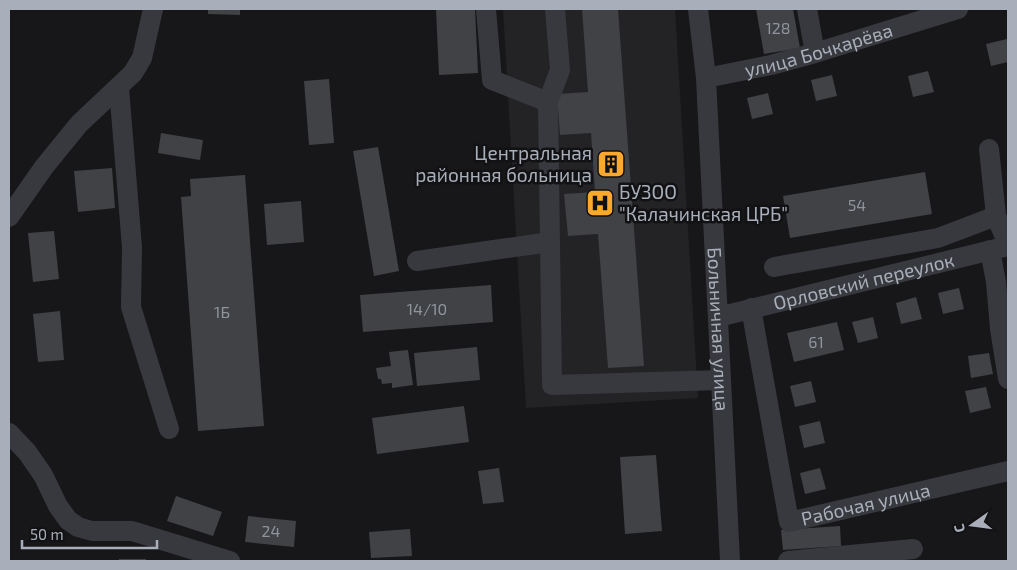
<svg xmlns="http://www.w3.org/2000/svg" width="1017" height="570" font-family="'Exo 2',sans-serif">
	<rect width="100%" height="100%" fill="#171719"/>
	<path fill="#232326" d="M 503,9 L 675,9 L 698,398 L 526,408 Z"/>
	<path fill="#414246" d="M 208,9 L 240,9 L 240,15 L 208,14 Z
		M 436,9 L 475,9 L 478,73 L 439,75 Z
		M 582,9 L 618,9 L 644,366 L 608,368 L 598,234 L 568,236 L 564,194 L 595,192 L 591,133 L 560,135 L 557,94 L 588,92 Z
		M 756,9 L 793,9 L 800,48 L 764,54 Z
		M 1007,39 L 1008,62 L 991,66 L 986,44 Z
		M 928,71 L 934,92 L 913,97 L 908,76 Z
		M 832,75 L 837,96 L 816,101 L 811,80 Z
		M 329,79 L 334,143 L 309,145 L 304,81 Z
		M 768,93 L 773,114 L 752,119 L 747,98 Z
		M 161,133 L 203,140 L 200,160 L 158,153 Z
		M 378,147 L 399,271 L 374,276 L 353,151 Z
		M 112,168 L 115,208 L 78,212 L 74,171 Z
		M 925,172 L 932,214 L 790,238 L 783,196 Z
		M 245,175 L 264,426 L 198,431 L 181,197 L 191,196 L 190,179 Z
		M 301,201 L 304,242 L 267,245 L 264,204 Z
		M 54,231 L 59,279 L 33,282 L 28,233 Z
		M 491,285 L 493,322 L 363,332 L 360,295 Z
		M 959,288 L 964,309 L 943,314 L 938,293 Z
		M 916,297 L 922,319 L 901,324 L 896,303 Z
		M 60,311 L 64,360 L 38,362 L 33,314 Z
		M 873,317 L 878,338 L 858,343 L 852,322 Z
		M 837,322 L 844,350 L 794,362 L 787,333 Z
		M 477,347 L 480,380 L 417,386 L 414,353 Z
		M 408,350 L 413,385 L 392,388 L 392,383 L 382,384 L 381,379 L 378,379 L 376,368 L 391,366 L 389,352 Z
		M 989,353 L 993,374 L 971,378 L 968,356 Z
		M 811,381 L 816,402 L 795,407 L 790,386 Z
		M 986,387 L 991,408 L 970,413 L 965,391 Z
		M 464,406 L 469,442 L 377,454 L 372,418 Z
		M 820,421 L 825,443 L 804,448 L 799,426 Z
		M 656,455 L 662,531 L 625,534 L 620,457 Z
		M 499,468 L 504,502 L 483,504 L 478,471 Z
		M 820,468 L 826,489 L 805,494 L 800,473 Z
		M 176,496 L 222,512 L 213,536 L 167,521 Z
		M 248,516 L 296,521 L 294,547 L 245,542 Z
		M 840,526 L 841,546 L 783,550 L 781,530 Z
		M 410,529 L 412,556 L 371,558 L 369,532 Z
		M 119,559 L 146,559 L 146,561 L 119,561 Z"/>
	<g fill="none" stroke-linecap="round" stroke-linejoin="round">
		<g stroke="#38393f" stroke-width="20">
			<path d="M 486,9 L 492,80 L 548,102"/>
			<path d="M 555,9 L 560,70 L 548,102 L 552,385 L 721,380"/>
			<path id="s1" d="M 698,9 L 706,78 L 730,561"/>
			<path d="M 807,9 L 815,53"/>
			<path id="s2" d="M 706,78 L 771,65 L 815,53 L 958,9"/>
			<path d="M 119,88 L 132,247 L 131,307 L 169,429"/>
			<path d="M 989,149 L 996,216 L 1008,244"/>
			<path d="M 9,217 L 44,167 L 79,124 L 133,73 L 142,58 L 153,9"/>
			<path d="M 990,250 L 996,282 L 1000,329 L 1008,379"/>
			<path d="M 417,261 L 550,242"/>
			<path d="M 774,267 L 938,238 L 996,216"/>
			<path id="s3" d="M 751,308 L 789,522 L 1008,471"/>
			<path id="s4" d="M 718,317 L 1008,246"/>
			<path d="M 9,433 L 27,452 L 43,475 L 58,506 L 68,520 L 78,527 L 92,531 L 132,531 L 230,561"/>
			<path d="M 788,561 L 913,549"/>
		</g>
	</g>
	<defs>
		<g id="building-square" transform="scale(1.4375)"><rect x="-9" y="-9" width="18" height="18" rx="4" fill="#faa92e" stroke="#121214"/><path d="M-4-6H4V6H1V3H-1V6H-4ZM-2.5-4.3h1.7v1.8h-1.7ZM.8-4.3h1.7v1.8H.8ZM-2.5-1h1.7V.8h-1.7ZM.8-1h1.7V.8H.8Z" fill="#111"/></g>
		<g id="hospital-square" transform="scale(1.4375)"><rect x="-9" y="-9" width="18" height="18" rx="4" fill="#faa92e" stroke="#121214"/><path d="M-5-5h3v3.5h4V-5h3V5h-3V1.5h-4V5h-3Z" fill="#111"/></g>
	</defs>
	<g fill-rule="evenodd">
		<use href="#building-square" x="611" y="164"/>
		<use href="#hospital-square" x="600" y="203"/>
	</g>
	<g text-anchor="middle" stroke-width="5" stroke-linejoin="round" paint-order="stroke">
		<g font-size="16" fill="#8f949d">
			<text x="778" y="34">128</text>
			<text x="857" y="211">54</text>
			<text x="427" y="315">14/10</text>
			<text x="222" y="318">1Б</text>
			<text x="816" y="348">61</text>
			<text x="271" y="537">24</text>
		</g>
		<g font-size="19" fill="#a9afba" stroke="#121214">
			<text dy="7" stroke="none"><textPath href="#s2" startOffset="116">улица Бочкарёва</textPath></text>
			<text dy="7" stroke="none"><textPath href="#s4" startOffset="150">Орловский переулок</textPath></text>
			<text dy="7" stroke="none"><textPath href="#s1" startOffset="321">Больничная улица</textPath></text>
			<text dy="7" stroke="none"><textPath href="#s3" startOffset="296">Рабочая улица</textPath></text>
		</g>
		<g font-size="19" fill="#a9afba" stroke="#121214" text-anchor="end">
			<text x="592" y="160">Центральная<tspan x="592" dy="22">районная больница</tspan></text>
			<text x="619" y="199" text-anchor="start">БУЗОО<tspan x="619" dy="22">"Калачинская ЦРБ"</tspan></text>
		</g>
	</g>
	<rect width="1017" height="570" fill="none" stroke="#a9afba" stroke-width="20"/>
	<g transform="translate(972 525) rotate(256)" stroke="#121214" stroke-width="4" paint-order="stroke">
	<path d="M0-4L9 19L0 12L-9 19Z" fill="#a9afba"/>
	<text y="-8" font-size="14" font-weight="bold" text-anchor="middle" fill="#a9afba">С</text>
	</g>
	<path d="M22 540v8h135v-8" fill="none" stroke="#a9afba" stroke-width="2.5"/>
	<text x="30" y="540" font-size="15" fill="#a9afba" stroke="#121214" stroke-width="4" paint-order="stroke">50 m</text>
</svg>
